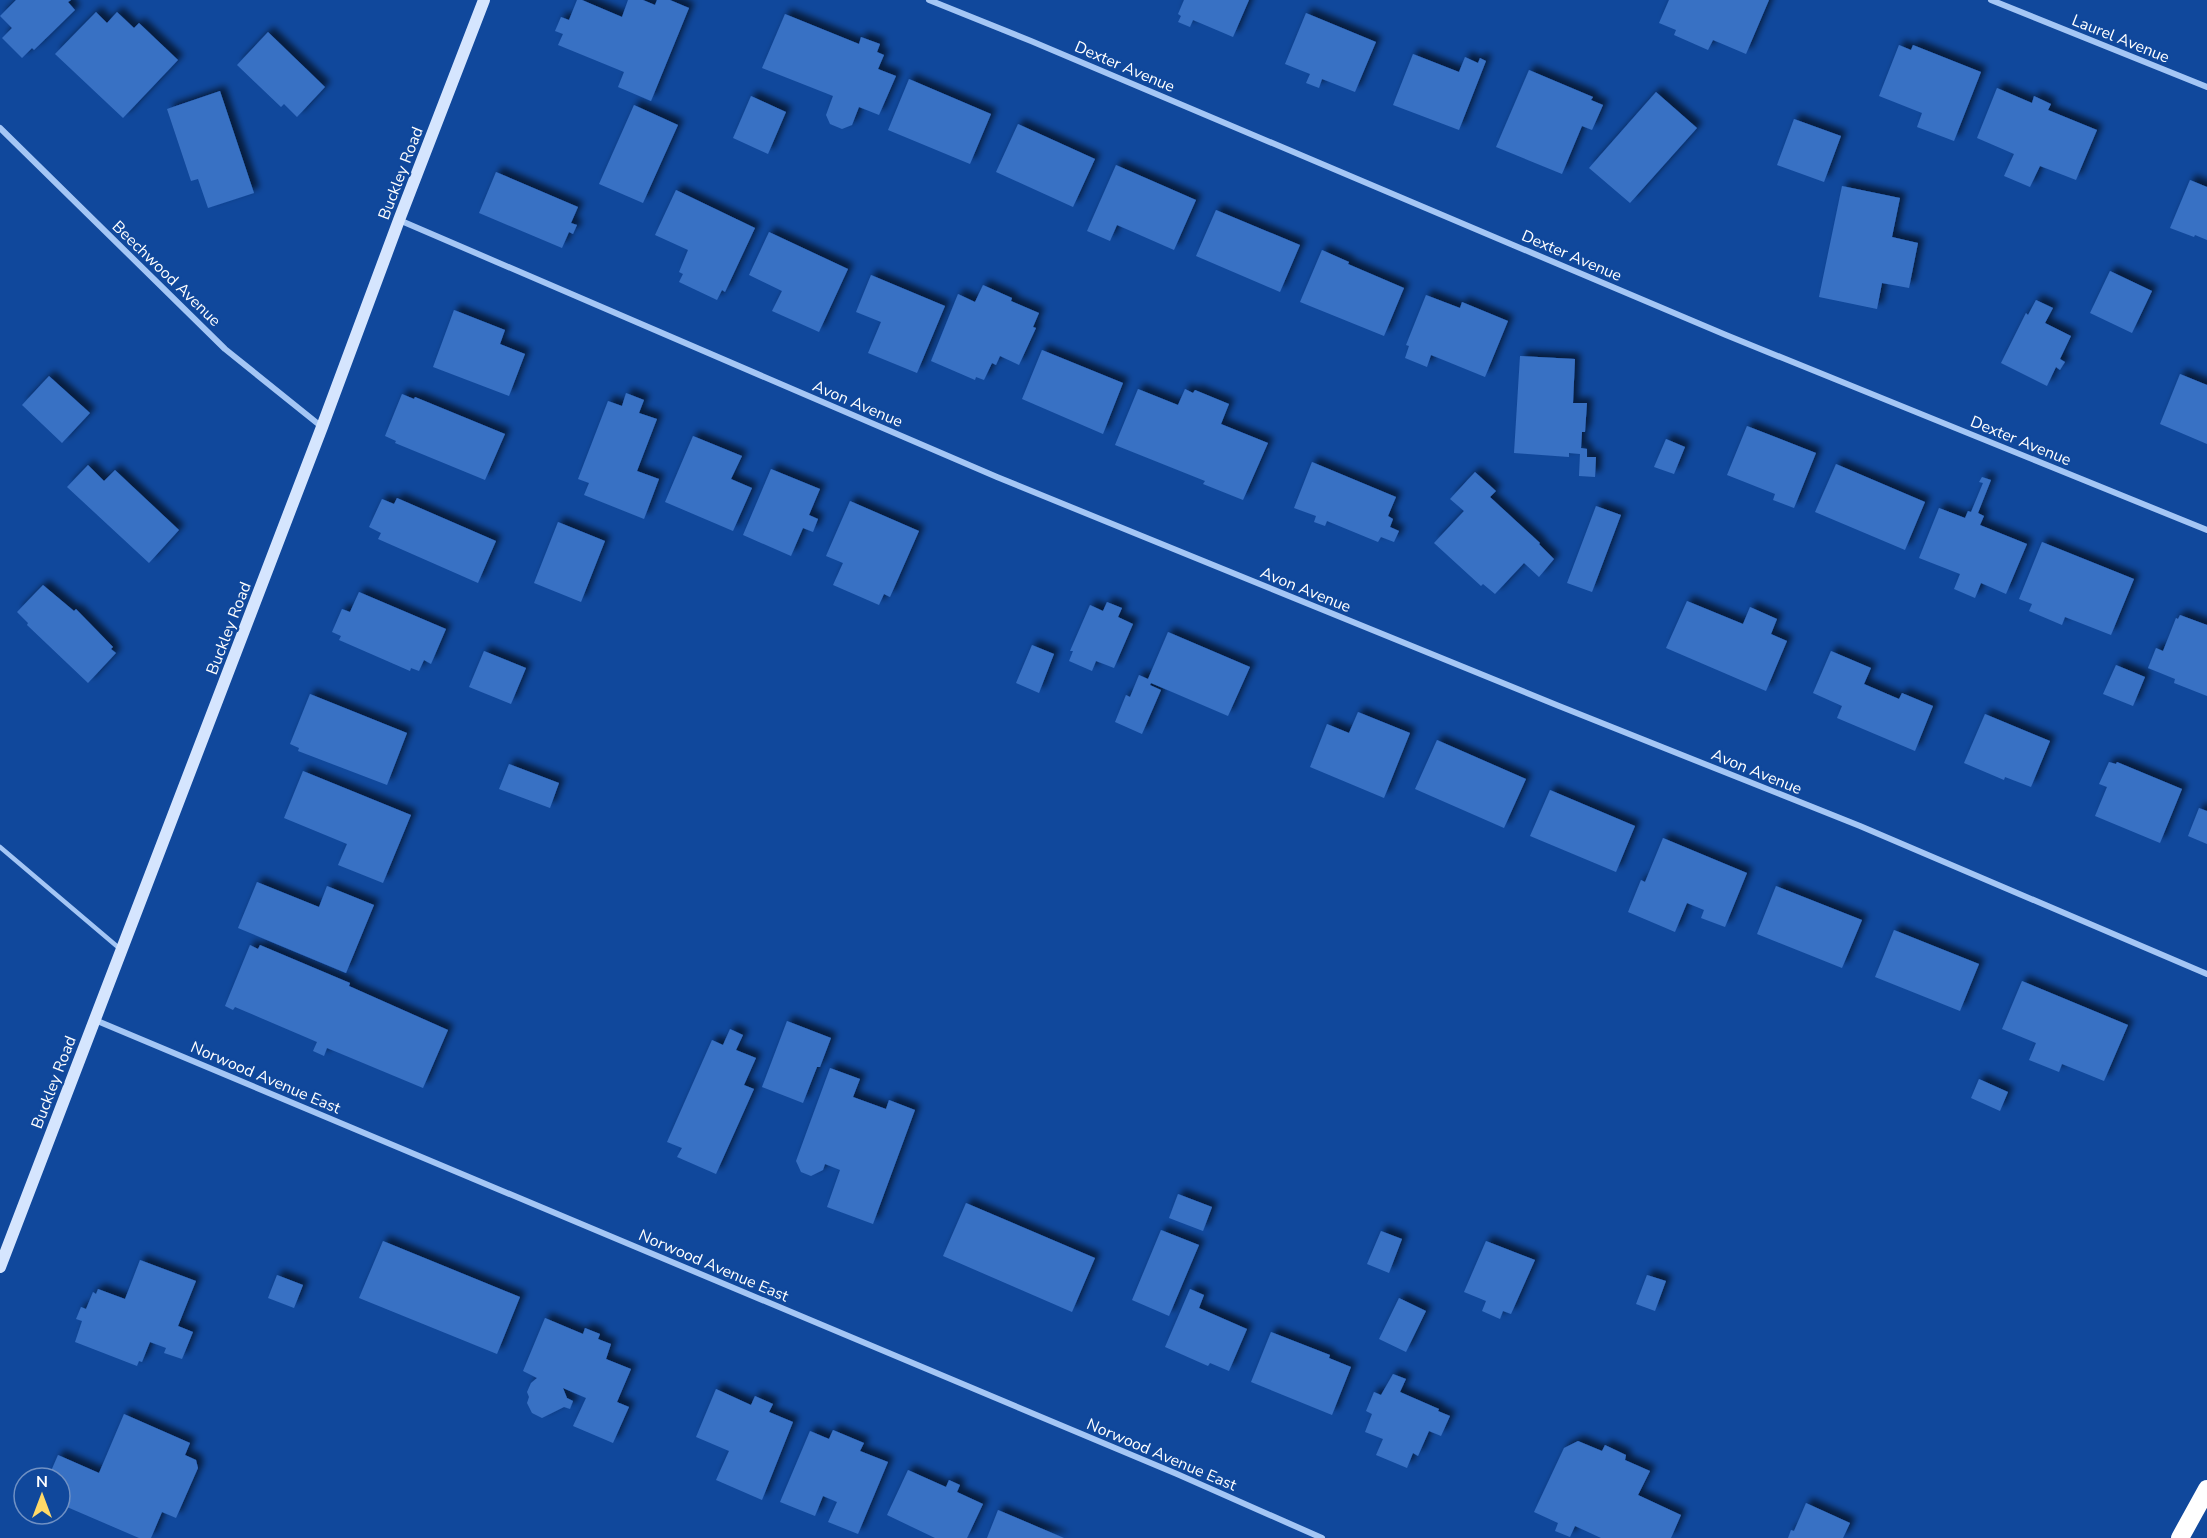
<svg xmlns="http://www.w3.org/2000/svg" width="2207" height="1538" font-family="'Nunito Sans',sans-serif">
	<defs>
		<filter id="shadow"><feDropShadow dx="5.5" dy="-5.5" stdDeviation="3" flood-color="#0009"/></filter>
	</defs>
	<rect width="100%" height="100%" fill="#10489c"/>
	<path fill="#3971c4" filter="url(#shadow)" d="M 16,0 L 71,0 L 68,2 L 75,10 L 34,50 L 32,48 L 22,58 L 2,38 L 12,28 L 0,16 Z
		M 577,0 L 582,0 L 622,17 L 628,0 L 643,0 L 655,5 L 657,0 L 670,0 L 689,8 L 651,101 L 618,87 L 624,72 L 558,45 L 563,34 L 555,31 L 561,17 L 569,20 Z
		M 1184,0 L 1249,0 L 1233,37 L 1193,20 L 1190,27 L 1178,22 L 1181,16 L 1178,14 Z
		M 1669,0 L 1769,0 L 1746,54 L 1713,40 L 1708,50 L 1674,35 L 1676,30 L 1659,23 Z
		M 96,12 L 107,23 L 117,12 L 134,28 L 139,23 L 178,60 L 123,118 L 55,54 Z
		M 1306,13 L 1376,42 L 1355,92 L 1322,79 L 1319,88 L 1306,83 L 1310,74 L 1285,64 Z
		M 785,14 L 859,44 L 861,37 L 880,44 L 877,52 L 884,55 L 878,69 L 896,76 L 879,115 L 859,107 L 852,125 L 842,129 L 830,124 L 826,115 L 833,96 L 762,68 Z
		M 268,32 L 325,87 L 297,117 L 284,104 L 281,107 L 237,65 Z
		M 1899,45 L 1911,50 L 1913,45 L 1981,72 L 1954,141 L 1917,127 L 1922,113 L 1879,96 Z
		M 1413,54 L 1459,72 L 1465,57 L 1478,63 L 1480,58 L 1486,61 L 1459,130 L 1393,105 Z
		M 1529,70 L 1593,97 L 1591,100 L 1603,105 L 1592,130 L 1582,126 L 1562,174 L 1496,147 Z
		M 909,79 L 991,114 L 970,164 L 888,130 Z
		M 1997,88 L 2032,103 L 2034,96 L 2051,104 L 2048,110 L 2097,130 L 2076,180 L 2040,166 L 2030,187 L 2004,176 L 2014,154 L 1977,138 Z
		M 220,91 L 254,193 L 208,208 L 198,179 L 191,181 L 167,109 Z
		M 1656,92 L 1697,128 L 1630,203 L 1589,168 Z
		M 751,96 L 786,112 L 768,154 L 733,138 Z
		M 634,105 L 678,125 L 643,203 L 599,184 Z
		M 1794,119 L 1841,136 L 1824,182 L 1777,165 Z
		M 1018,124 L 1095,159 L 1073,207 L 996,172 Z
		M 1116,165 L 1196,200 L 1174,250 L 1117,225 L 1110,241 L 1087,231 Z
		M 496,172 L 578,207 L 571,223 L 577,225 L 573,234 L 569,232 L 562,248 L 479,213 Z
		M 2190,180 L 2207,187 L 2207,240 L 2195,235 L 2194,237 L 2170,228 Z
		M 1842,186 L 1900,198 L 1892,237 L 1918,243 L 1909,288 L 1882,283 L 1877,309 L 1819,297 Z
		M 676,190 L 755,228 L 725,292 L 722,290 L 717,300 L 679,282 L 683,274 L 679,272 L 688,250 L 655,235 Z
		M 1216,210 L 1300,245 L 1280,292 L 1196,256 Z
		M 769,232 L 848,269 L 819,332 L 772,311 L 782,291 L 749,275 Z
		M 1322,250 L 1349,262 L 1348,264 L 1404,288 L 1384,336 L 1300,302 Z
		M 2110,271 L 2152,291 L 2132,333 L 2090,313 Z
		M 871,275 L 945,306 L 917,373 L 868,353 L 881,322 L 856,312 Z
		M 983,285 L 1012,298 L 1011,301 L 1039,313 L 1033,327 L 1036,328 L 1019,365 L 1000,356 L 996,365 L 992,363 L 984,380 L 976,377 L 975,380 L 931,361 L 958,294 L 975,302 Z
		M 1426,295 L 1460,308 L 1462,302 L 1508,321 L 1485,377 L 1431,355 L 1427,367 L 1405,358 L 1409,346 L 1406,345 Z
		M 2036,300 L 2053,308 L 2045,323 L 2071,336 L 2060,359 L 2065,362 L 2060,370 L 2056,367 L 2047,386 L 2001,363 L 2026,313 L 2028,315 Z
		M 454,310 L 505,330 L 500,344 L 525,354 L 509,396 L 433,367 Z
		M 1042,350 L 1123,383 L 1103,434 L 1022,399 Z
		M 1520,356 L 1575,359 L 1573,403 L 1587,403 L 1585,432 L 1582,432 L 1581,448 L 1587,449 L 1587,457 L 1596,457 L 1595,477 L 1579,476 L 1580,454 L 1569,453 L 1569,457 L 1514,453 Z
		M 2180,374 L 2207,385 L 2207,444 L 2160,424 Z
		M 49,376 L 90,413 L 62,443 L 22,405 Z
		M 1138,389 L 1178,405 L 1185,389 L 1193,393 L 1195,390 L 1229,404 L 1221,424 L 1268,443 L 1243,500 L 1203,484 L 1205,481 L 1115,445 Z
		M 626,393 L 644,400 L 639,413 L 657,419 L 637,471 L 659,479 L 644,519 L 584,495 L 589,483 L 578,479 L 608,401 L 622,406 Z
		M 402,394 L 414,399 L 415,397 L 505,434 L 485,480 L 395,443 L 396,441 L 385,436 Z
		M 1747,426 L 1816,453 L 1794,508 L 1773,500 L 1775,494 L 1727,475 Z
		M 693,436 L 742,456 L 731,479 L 752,488 L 733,531 L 665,502 Z
		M 1666,439 L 1685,447 L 1674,474 L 1654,467 Z
		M 1312,462 L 1396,497 L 1388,516 L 1393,519 L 1390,527 L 1399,531 L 1394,542 L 1381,537 L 1378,542 L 1327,521 L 1325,526 L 1314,522 L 1316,516 L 1294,508 Z
		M 1836,464 L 1925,502 L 1905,550 L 1815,512 Z
		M 88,465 L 104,481 L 115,470 L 179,530 L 149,563 L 67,487 Z
		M 771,469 L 820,489 L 809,515 L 818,519 L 813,532 L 803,528 L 791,556 L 743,535 Z
		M 1475,472 L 1496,491 L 1490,497 L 1540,543 L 1539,544 L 1554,559 L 1539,577 L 1524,563 L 1495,594 L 1483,584 L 1481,586 L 1434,543 L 1464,511 L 1450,499 Z
		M 1982,477 L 1991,480 L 1978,513 L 1984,516 L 1980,525 L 2027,544 L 2006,594 L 1981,583 L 1975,598 L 1954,589 L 1960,574 L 1919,558 L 1939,508 L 1965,518 L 1968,511 L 1971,512 L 1983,483 L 1979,482 Z
		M 397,498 L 496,541 L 478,583 L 378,539 L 381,533 L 369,527 L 382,499 L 394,504 Z
		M 850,501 L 919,531 L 890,597 L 884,594 L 879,605 L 833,585 L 843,563 L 826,556 Z
		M 1596,506 L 1621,515 L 1592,592 L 1567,583 Z
		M 558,522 L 605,541 L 581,602 L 534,583 Z
		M 2042,542 L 2134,579 L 2111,635 L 2065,617 L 2062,625 L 2029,611 L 2032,604 L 2019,599 Z
		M 43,585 L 74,611 L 76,609 L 113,647 L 111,649 L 116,653 L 88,683 L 27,625 L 28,623 L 17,612 Z
		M 359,592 L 446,629 L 431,664 L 424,660 L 419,671 L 411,668 L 410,671 L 339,640 L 341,636 L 332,632 L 342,609 L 350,612 Z
		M 1687,601 L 1743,624 L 1750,607 L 1777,619 L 1771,634 L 1787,641 L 1766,691 L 1666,648 Z
		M 1107,602 L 1122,608 L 1118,617 L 1133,624 L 1114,668 L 1096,661 L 1092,671 L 1069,661 L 1073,651 L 1070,651 L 1090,605 L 1103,611 Z
		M 2180,615 L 2207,625 L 2207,696 L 2174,683 L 2175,679 L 2148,668 L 2156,648 L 2163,651 L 2176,618 L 2178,619 Z
		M 1168,632 L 1250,667 L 1228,716 L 1151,683 L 1150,685 L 1161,690 L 1142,734 L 1115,722 L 1126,695 L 1130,697 L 1139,675 L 1148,679 Z
		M 1032,645 L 1054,654 L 1039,693 L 1016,683 Z
		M 484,651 L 526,668 L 511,704 L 469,687 Z
		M 1831,651 L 1871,668 L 1864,684 L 1899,699 L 1902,693 L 1933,706 L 1915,751 L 1837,718 L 1842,706 L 1813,693 Z
		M 2116,665 L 2145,677 L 2133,706 L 2103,694 Z
		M 310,694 L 407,733 L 387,785 L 298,751 L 299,748 L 290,744 Z
		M 1358,712 L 1410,733 L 1384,798 L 1310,767 L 1327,724 L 1349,733 Z
		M 1985,714 L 2050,741 L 2031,787 L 2005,777 L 2004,780 L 1964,763 Z
		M 1437,740 L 1526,779 L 1504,828 L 1415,789 Z
		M 2109,762 L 2116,764 L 2117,762 L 2182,789 L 2160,843 L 2095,816 L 2107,787 L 2099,784 Z
		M 509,764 L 559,783 L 550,808 L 499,789 Z
		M 303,771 L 411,815 L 383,883 L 338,865 L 347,844 L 284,818 Z
		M 1550,790 L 1635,826 L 1616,872 L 1530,836 Z
		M 2199,808 L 2207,811 L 2207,844 L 2188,836 Z
		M 1663,838 L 1747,873 L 1725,927 L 1701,918 L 1704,910 L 1687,903 L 1675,932 L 1628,912 L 1641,880 L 1645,882 Z
		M 257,882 L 319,907 L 327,886 L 374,905 L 346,973 L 238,928 Z
		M 1776,886 L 1862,920 L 1842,968 L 1757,934 Z
		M 1894,930 L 1979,964 L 1960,1011 L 1875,977 Z
		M 250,945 L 258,949 L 260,945 L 350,983 L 349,986 L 448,1030 L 423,1088 L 327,1048 L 324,1056 L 313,1051 L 317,1042 L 235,1007 L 233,1010 L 225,1006 Z
		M 2022,981 L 2128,1025 L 2104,1081 L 2062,1064 L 2059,1072 L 2029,1060 L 2036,1043 L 2002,1029 Z
		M 787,1021 L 831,1038 L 820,1067 L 817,1067 L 803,1103 L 762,1087 Z
		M 730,1029 L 743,1035 L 736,1050 L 756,1058 L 744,1085 L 754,1089 L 716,1174 L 677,1157 L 682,1148 L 667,1142 L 712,1040 L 723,1045 Z
		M 830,1068 L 860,1079 L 853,1097 L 886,1109 L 889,1100 L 915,1110 L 873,1224 L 827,1207 L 840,1170 L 825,1164 L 823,1170 L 811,1176 L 801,1172 L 796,1161 Z
		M 1979,1079 L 2008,1092 L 2000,1111 L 1971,1098 Z
		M 1178,1194 L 1212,1207 L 1203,1231 L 1169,1218 Z
		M 966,1203 L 1095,1258 L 1072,1312 L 943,1256 Z
		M 1161,1230 L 1199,1245 L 1169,1316 L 1132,1300 Z
		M 1381,1231 L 1402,1239 L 1389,1273 L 1367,1264 Z
		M 383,1241 L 520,1297 L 497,1354 L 359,1298 Z
		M 1486,1241 L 1535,1260 L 1511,1314 L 1503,1311 L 1500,1319 L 1482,1311 L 1486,1301 L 1464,1292 Z
		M 140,1260 L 196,1281 L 178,1326 L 193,1332 L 182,1359 L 164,1353 L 166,1348 L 150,1342 L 142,1362 L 139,1361 L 137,1366 L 75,1342 L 82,1321 L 76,1319 L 81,1307 L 86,1309 L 93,1292 L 96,1294 L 98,1289 L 125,1299 Z
		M 277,1275 L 303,1285 L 294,1308 L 268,1298 Z
		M 1647,1275 L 1666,1281 L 1655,1311 L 1636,1304 Z
		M 1190,1289 L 1204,1295 L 1199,1308 L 1247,1329 L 1229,1371 L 1210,1363 L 1208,1366 L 1165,1347 Z
		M 1399,1298 L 1426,1311 L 1406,1352 L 1379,1339 Z
		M 545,1318 L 583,1334 L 585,1328 L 600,1334 L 598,1339 L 611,1344 L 606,1359 L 631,1369 L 617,1402 L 629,1407 L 613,1443 L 573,1426 L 586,1398 L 563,1388 L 567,1398 L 573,1401 L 570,1409 L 564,1407 L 542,1418 L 532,1413 L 527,1403 L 529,1397 L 527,1392 L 531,1383 L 537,1378 L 523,1371 Z
		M 1271,1332 L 1330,1355 L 1329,1358 L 1351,1367 L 1332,1415 L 1251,1382 Z
		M 1393,1374 L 1406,1379 L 1400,1392 L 1439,1409 L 1438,1411 L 1450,1416 L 1441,1436 L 1429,1431 L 1418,1456 L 1413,1453 L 1407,1468 L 1376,1455 L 1383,1439 L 1365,1432 L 1372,1414 L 1366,1411 L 1374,1392 L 1381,1395 Z
		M 716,1389 L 751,1405 L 755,1396 L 773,1404 L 769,1412 L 793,1422 L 762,1500 L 716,1480 L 729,1451 L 696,1437 Z
		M 124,1414 L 190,1443 L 185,1455 L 196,1460 L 198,1468 L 176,1518 L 162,1512 L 151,1538 L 139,1538 L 60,1504 L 60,1478 L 48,1478 L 58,1455 L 99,1473 Z
		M 833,1430 L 864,1443 L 860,1451 L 888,1462 L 858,1534 L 828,1522 L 837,1502 L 823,1496 L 815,1516 L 780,1502 L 810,1431 L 829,1439 Z
		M 1578,1441 L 1602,1451 L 1605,1445 L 1626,1455 L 1625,1460 L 1650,1471 L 1638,1495 L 1681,1515 L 1671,1538 L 1601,1538 L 1575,1526 L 1570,1537 L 1555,1531 L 1558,1523 L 1534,1512 L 1564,1448 Z
		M 908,1470 L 946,1487 L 949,1480 L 960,1485 L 957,1492 L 983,1504 L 967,1538 L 935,1538 L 887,1515 Z
		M 1806,1503 L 1850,1523 L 1843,1538 L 1788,1538 L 1791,1530 L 1794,1531 Z
		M 998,1510 L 1064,1538 L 987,1538 Z"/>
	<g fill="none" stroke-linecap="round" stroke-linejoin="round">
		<path stroke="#a4c6f5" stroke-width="4.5" d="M 0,847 L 119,948"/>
		<path stroke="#a4c6f5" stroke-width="6" d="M 929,0 L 1031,41 L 1726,335 L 2207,530
			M 1991,0 L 2207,87
			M 0,128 L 225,349 L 322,427
			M 399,220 L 997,477 L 1559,706 L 1860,826 L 2207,974
			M 95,1020 L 1177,1474 L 1322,1538"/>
		<path stroke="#d5e5fe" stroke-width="12" d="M 0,1267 L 322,427 L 399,220 L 484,0"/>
		<path stroke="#fff" stroke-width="18" d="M 2180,1538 L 2207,1489"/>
	</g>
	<g text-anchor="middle" stroke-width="4.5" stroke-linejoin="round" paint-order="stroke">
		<g font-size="16" fill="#fff" stroke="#10489c">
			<text transform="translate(2121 38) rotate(22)" y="6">Laurel Avenue</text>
			<text transform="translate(1125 66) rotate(23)" y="6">Dexter Avenue</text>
			<text transform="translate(400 173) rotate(-69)" y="6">Buckley Road</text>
			<text transform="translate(1572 255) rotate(23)" y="6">Dexter Avenue</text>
			<text transform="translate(167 273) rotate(44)" y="6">Beechwood Avenue</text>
			<text transform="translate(858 403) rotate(23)" y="6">Avon Avenue</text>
			<text transform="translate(2021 440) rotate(22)" y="6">Dexter Avenue</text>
			<text transform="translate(1306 589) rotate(22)" y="6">Avon Avenue</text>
			<text transform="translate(228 628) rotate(-69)" y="6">Buckley Road</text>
			<text transform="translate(1757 771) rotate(22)" y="6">Avon Avenue</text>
			<text transform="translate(266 1077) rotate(23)" y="6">Norwood Avenue East</text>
			<text transform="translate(53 1082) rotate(-69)" y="6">Buckley Road</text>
			<text transform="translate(714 1265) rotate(23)" y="6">Norwood Avenue East</text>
			<text transform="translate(1162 1454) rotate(23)" y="6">Norwood Avenue East</text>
		</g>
	</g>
	<g transform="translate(42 1496)"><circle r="28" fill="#10489c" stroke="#7091c4" stroke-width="1.5"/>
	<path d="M0-4.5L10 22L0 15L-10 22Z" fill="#ffd968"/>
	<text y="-9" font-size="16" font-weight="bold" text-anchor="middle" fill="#ffffff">N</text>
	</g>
</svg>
